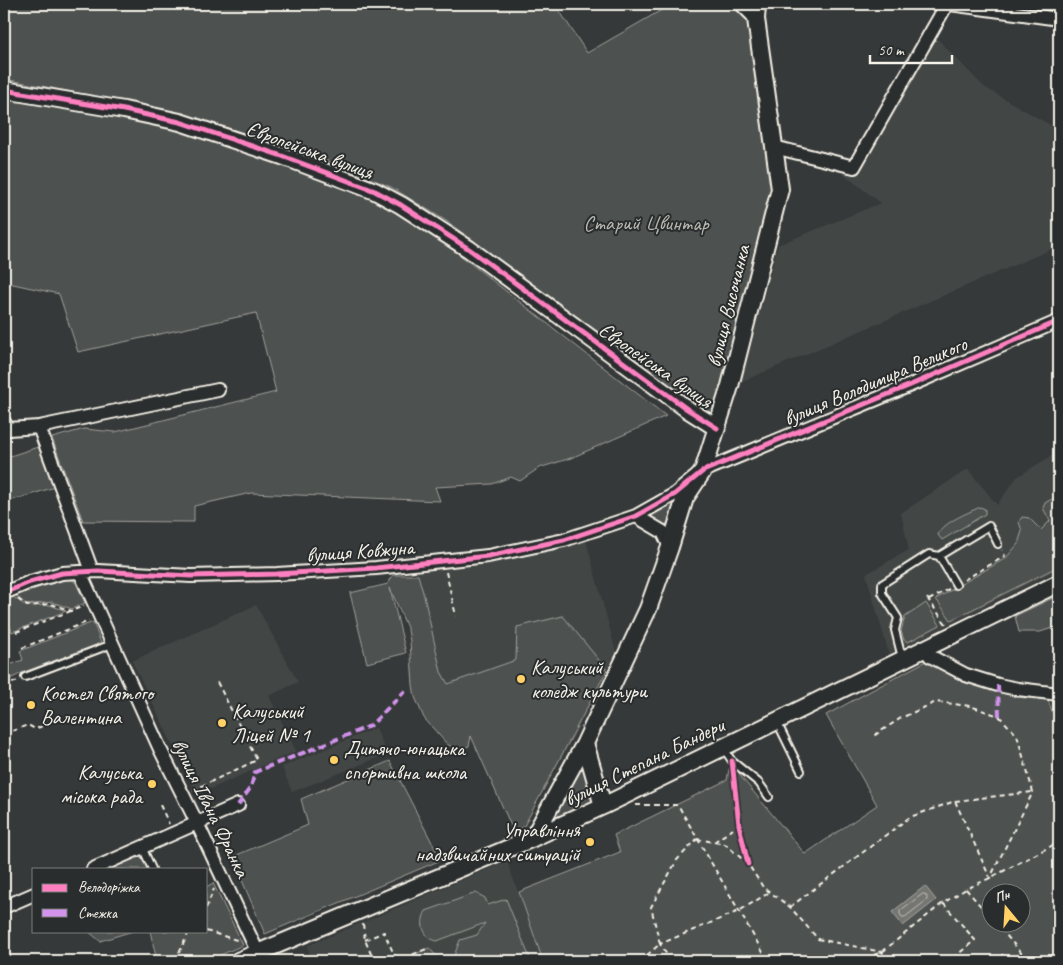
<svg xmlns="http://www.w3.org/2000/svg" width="1063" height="965" font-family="Caveat,sans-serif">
	<rect width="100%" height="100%" fill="#363939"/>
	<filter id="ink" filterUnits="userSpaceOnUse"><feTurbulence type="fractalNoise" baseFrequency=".02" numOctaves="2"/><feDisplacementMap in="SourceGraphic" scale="10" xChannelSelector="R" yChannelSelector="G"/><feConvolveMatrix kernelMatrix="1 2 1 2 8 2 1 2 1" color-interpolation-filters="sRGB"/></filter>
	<g filter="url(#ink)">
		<path fill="#434645" d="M 928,29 L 984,87 L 1059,130 L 1059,246 L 741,382 L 778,245 L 881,203 L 843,174 Z
			M 1059,451 L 1059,569 L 889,654 L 866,574 L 909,550 L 901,513 L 968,469 L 997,505 L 1017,477 Z
			M 586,540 L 616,652 L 575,734 L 524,826 L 518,830 L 512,828 L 459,707 L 441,687 L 408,571 L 490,562 L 563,547 Z
			M 256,605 L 298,682 L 269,696 L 296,751 L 197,795 L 132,661 Z
			M 376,728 L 387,754 L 292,792 L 282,767 Z
			M 507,861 L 543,961 L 313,961 L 307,946 Z"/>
		<path fill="#4e514f" stroke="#a1a19c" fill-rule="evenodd" d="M 4,4 L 563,4 L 557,7 L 587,53 L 672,4 L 738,4 L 756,19 L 780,189 L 717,428 L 448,222 L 391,187 L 308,153 L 228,128 L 136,104 L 4,79 Z
			M 4,99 L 174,126 L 312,173 L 382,202 L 420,224 L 666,416 L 571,458 L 539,468 L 520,481 L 511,477 L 492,484 L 435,487 L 440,501 L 251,493 L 194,506 L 194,522 L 83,521 L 52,438 L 84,429 L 115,432 L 276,392 L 256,313 L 78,352 L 59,294 L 4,282 Z
			M 41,446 L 55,487 L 20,498 L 4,502 L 4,458 Z
			M 1059,495 L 1059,566 L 951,620 L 936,599 L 1006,558 L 1018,544 L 1022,531 L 1019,522 L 1022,517 L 1029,518 L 1041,530 L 1050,521 L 1043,508 L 1045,503 Z
			M 675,501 L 669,523 L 664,525 L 652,517 L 651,514 Z
			M 980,507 L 985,509 L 985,514 L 942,540 L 938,535 C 943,522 968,513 980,507 Z
			M 393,575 L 418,575 L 424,596 L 441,672 L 448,684 L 516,660 L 517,627 L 563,616 L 607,670 L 524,826 L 518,830 L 512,828 L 471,736 L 469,746 L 458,750 L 447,744 L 424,718 L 415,697 L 413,685 L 410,641 L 408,630 L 390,588 L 406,653 L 367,663 L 350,593 L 388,584 Z
			M 69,577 L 76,583 L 85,603 L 72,609 L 52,602 L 27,605 L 16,596 L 64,578 Z
			M 1059,595 L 1059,626 L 1040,632 L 1019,632 L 1015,616 Z
			M 13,597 L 26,606 L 50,605 L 66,611 L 12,632 L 4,610 L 4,601 Z
			M 926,603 L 940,625 L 908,642 L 904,640 L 901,631 L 905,617 Z
			M 93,622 L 101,643 L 24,672 L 4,682 L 4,667 L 23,660 L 20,651 Z
			M 926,661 L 963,682 L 1016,697 L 1048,700 L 1059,730 L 1059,961 L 543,961 L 519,892 L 620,852 L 614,835 L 727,780 L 731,758 L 742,778 L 805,854 L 877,805 L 826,715 ZM 990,892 L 1020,892 L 1020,922 L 990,922 Z
			M 583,758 L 594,800 L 556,817 L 553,814 Z
			M 390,761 L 441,860 L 265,934 L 232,857 L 308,825 L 301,799 Z
			M 140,851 L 149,869 L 100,869 Z
			M 213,883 L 243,945 L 207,961 L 157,961 L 150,931 L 206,931 L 206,887 Z
			M 476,893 L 485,898 L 488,905 L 506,899 L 531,961 L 452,961 L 460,940 L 477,935 L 485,923 L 437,941 C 423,938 419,923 426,911 Z
			M 88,931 L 133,931 L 100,941 Z
			M 429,948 L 441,961 L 399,961 Z"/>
		<path fill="#757572" stroke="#a8a7a1" d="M 925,886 L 936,900 L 903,926 L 892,912 Z"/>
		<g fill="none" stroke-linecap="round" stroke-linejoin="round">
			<path stroke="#c1bfb9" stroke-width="1" d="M 923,894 L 925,894 L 927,897 L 927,900 L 905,917 L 902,917 L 900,914 L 900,911 Z"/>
			<g stroke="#f4f1e8" stroke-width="10">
				<path id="lane" d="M 939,556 L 989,526 L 998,544
					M 902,658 L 895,630 L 898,618 L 882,593 L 882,584 L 929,554 L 939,556 L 956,585
					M 25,677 L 112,644
					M 777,722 L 801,771
					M 724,749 L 732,761 L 759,783 L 769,797
					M 142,847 L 152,869"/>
			</g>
			<g stroke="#f4f1e8" stroke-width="16">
				<path id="street" d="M 741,4 L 756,19
					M 950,4 L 1059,19
					M 774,147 L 854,167 L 947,4
					M 4,422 L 8,429 L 39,427 L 218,390
					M 39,427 L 92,571
					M 636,516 L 663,532 L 670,547
					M 80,572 L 160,749 L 197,823 L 258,953
					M 4,593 L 30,582 L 62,573 L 98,571 L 191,576 L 277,574 L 376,568 L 488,556 L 564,540 L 636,516 L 675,494 L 703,471 L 913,384 L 1059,321
					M 926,649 L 930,656 L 966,675 L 998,685 L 1018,689 L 1059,694
					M 93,869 L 238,805
					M 4,907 L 34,894"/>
			</g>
			<g stroke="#f4f1e8" stroke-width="20">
				<path id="secondary" d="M 4,90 L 124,110 L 180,122 L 282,156 L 375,191 L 401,205 L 469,249 L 687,409 L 717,428
					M 585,743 L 603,806
					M 533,838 L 585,743 L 648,609 L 670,547 L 685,498 L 703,471 L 730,386 L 780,189 L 756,19 L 757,4
					M 238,961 L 533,838 L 603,806 L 1059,583"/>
			</g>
			<path stroke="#f4f1e8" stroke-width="2" stroke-dasharray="5 4" stroke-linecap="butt" d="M 446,572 L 456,616
				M 964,580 L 1005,556 L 1002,550
				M 927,598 L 946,624
				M 18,599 L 27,606 L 51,604 L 72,611
				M 929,600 L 949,589
				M 16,632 L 84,606
				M 22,648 L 89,621
				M 4,687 L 19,680
				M 4,734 L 28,725 L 35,729 L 58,720
				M 193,790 L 257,760 L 216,680
				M 955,801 L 1032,792
				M 160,805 L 169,824
				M 636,805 L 678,805 L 768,961
				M 697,839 L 725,844 L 748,864 L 763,887 L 790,907 L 818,939 L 882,952 L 889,961
				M 714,842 L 739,825
				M 966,889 L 990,917
				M 943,903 L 975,940 L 950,961
				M 790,907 L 910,817 L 955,801 L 990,878 L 1033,792 L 1017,735 L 999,716 L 970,706 L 936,702 L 901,718 L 872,737
				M 206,908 L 214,889
				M 995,922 L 1028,961
				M 363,924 L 365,940 L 374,961
				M 206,931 L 240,941
				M 365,940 L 384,932 L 397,961
				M 175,961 L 189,932
				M 219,961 L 226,958
				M 396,961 L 429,948
				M 640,961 L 660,944 L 651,907 L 677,860 L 697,839
				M 671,961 L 660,944 L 739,911 L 770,892
				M 857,961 L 882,952 L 943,903 L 966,889 L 990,878 L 1059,842
				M 984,961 L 991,958 L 1003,955 L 1003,961
				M 1020,961 L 1023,954"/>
			<use href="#lane" stroke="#2a2d2e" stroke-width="6"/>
			<use href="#street" stroke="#2a2d2e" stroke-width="12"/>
			<use href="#secondary" stroke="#2a2d2e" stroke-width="16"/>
			<path stroke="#d193ec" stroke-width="4" stroke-dasharray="8 4" stroke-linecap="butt" d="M 998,685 L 999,716
				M 238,805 L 251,787 L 255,772 L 370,726 L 407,689"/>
			<g stroke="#2a2d2e" stroke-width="8">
				<path id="cycleway" d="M 4,90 L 124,110 L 180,122 L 282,156 L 375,191 L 401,205 L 469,249 L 687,409 L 717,428
					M 4,593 L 30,582 L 62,573 L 98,571 L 191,576 L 277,574 L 376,568 L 488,556 L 564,540 L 636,516 L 675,494 L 703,471 L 913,384 L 1059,321
					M 732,761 L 739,825 L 748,864"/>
			</g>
			<use href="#cycleway" stroke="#ff80c0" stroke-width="5"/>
		</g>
	</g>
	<g fill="#ffd166" stroke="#2a2d2e" stroke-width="2">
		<circle cx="521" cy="679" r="5"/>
		<circle cx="31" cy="705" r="5"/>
		<circle cx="222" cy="723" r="5"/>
		<circle cx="334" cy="760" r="5"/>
		<circle cx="152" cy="784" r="5"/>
		<circle cx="590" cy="842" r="5"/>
	</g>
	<g text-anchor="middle" stroke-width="4" stroke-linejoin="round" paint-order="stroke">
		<g font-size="21" fill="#f4f1e8" stroke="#2a2d2e">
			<text transform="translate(310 150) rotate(20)" y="7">Європейська вулиця</text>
			<text transform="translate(728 306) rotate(-76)" y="7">вулиця Височанка</text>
			<text transform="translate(656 365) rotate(35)" y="7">Європейська вулиця</text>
			<text transform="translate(875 381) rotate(-23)" y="7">вулиця Володимира Великого</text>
			<text transform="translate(360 551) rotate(-4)" y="7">вулиця Ковжуна</text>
			<text transform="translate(644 762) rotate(-26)" y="7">вулиця Степана Бандери</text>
			<text transform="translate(211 808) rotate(64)" y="7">вулиця Івана Франка</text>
		</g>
		<g font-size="21" fill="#bab9b2" stroke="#2a2d2e">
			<text x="646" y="230">Старий Цвинтар</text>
		</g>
		<g font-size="21" fill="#f4f1e8" stroke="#2a2d2e" text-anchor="start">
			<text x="531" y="674">Калуський<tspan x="531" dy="24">коледж культури</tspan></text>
			<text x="41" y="700">Костел Святого<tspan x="41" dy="24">Валентина</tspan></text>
			<text x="232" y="718">Калуський<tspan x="232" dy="24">Ліцей № 1</tspan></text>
			<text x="344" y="755">Дитячо-юнацька<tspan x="344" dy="24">спортивна школа</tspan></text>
			<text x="142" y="779" text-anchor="end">Калуська<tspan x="142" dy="24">міська рада</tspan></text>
			<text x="580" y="837" text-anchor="end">Управління<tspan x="580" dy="24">надзвичайних ситуацій</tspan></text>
		</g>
	</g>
	<rect width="1063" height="965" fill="none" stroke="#2a2d2e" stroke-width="20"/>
	<rect x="10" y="10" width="1043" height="945" fill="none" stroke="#f4f1e8" stroke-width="2" filter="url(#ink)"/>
	<rect x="32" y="868" width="175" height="65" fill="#2a2d2e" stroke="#7b7b78"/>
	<rect x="42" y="884" width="25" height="8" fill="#ff80c0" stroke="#7b7b78"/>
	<text x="78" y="892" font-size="15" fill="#f4f1e8">Велодоріжка</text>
	<rect x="42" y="909" width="25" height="8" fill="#d193ec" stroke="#7b7b78"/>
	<text x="78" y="918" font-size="15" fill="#f4f1e8">Стежка</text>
	<g transform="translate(1006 908) rotate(342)"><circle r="24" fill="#2a2d2e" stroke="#7b7b78"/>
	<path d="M0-4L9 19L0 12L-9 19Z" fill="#ffd166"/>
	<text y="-8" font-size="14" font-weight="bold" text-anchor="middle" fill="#f4f1e8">Пн</text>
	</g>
	<path d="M870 55v8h82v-8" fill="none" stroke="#f4f1e8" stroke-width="2.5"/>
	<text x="878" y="55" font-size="15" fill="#f4f1e8" stroke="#2a2d2e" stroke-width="4" paint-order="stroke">50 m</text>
</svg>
